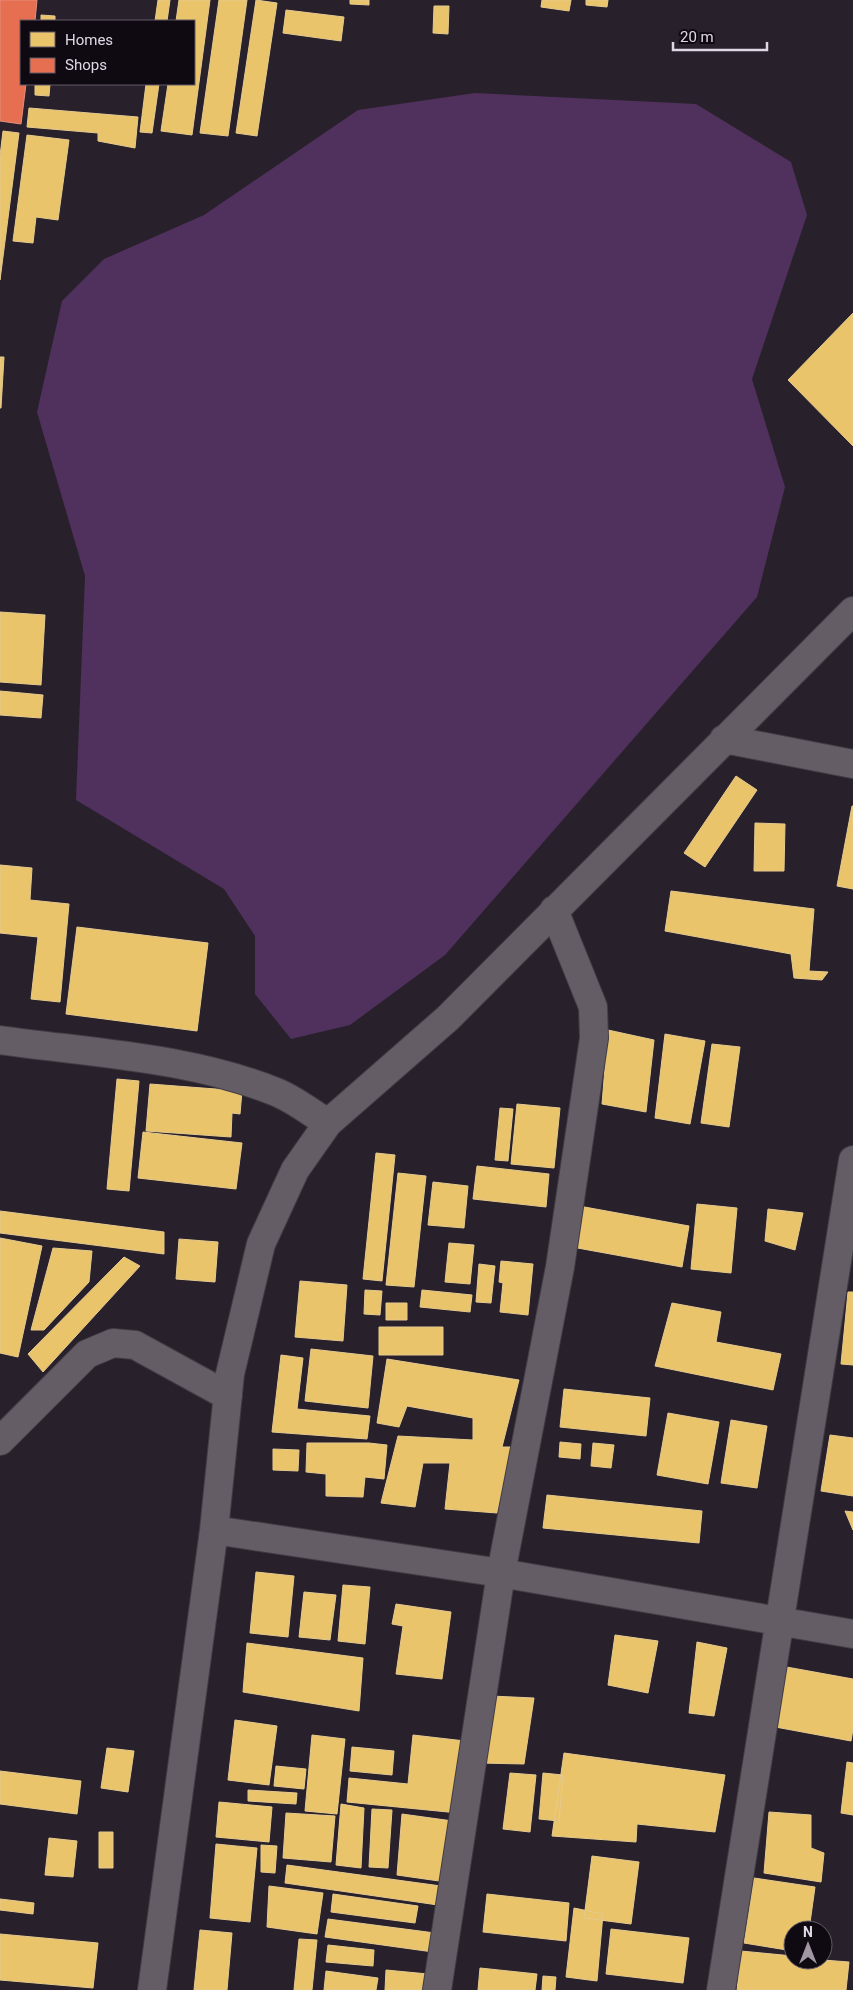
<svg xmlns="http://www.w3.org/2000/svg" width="853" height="1990" font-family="Roboto,sans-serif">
	<rect width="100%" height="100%" fill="#28212b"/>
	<path fill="#50305c" d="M 475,93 L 696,104 L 791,162 L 807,215 L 752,379 L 785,487 L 757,597 L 445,955 L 350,1025 L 291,1039 L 255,994 L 255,936 L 224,889 L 76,800 L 85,576 L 37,412 L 62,301 L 104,259 L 204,215 L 358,110 Z"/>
	<path fill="#e9c46a" stroke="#e6ca8f" d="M 158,0 L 170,0 L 167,21 L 155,21 Z
		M 179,0 L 210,0 L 192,135 L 161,131 L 168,84 L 194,84 L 194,21 L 176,21 Z
		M 219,0 L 247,0 L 228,136 L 200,133 Z
		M 256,0 L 277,3 L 257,136 L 236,133 Z
		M 350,0 L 369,0 L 369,5 L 350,4 Z
		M 542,0 L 571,0 L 569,11 L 541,7 Z
		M 586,0 L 608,0 L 607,7 L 586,5 Z
		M 434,6 L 449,6 L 448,34 L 433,33 Z
		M 286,10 L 344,17 L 341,41 L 283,33 Z
		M 41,15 L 55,16 L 55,21 L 41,21 Z
		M 35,84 L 50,84 L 49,96 L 35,95 Z
		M 146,84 L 159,84 L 152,133 L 140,132 Z
		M 29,108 L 138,117 L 135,148 L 98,141 L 98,133 L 27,127 Z
		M 3,131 L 19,133 L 0,280 L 0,156 Z
		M 27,135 L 69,140 L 58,220 L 36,217 L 33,243 L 13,241 Z
		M 853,313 L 853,446 L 788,380 Z
		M 0,357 L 4,357 L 1,408 L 0,408 Z
		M 0,612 L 45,615 L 41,685 L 0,682 Z
		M 0,691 L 43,695 L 41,718 L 0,715 Z
		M 736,776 L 757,790 L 705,867 L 684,853 Z
		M 852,806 L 853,806 L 853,889 L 837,886 Z
		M 755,823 L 785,824 L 784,871 L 754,871 Z
		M 0,865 L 32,868 L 30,900 L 69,904 L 60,1002 L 31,999 L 38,937 L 0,933 Z
		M 671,891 L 814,909 L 809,971 L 828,972 L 822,980 L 794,978 L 791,954 L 665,931 Z
		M 77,927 L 208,943 L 197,1031 L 66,1014 Z
		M 608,1030 L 654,1040 L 646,1112 L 602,1104 Z
		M 665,1034 L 705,1041 L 690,1124 L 655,1118 Z
		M 712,1044 L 740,1047 L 729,1127 L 701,1123 Z
		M 117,1079 L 139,1081 L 129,1191 L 107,1189 Z
		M 150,1084 L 242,1091 L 240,1114 L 232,1113 L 231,1137 L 146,1131 Z
		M 517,1104 L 560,1108 L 554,1168 L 511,1164 Z
		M 500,1108 L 513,1109 L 508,1161 L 495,1160 Z
		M 143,1132 L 242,1143 L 236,1189 L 138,1178 Z
		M 376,1153 L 395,1155 L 382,1281 L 363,1279 Z
		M 477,1166 L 549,1174 L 546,1207 L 473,1199 Z
		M 398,1173 L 426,1176 L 414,1287 L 386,1285 Z
		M 433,1182 L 468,1186 L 464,1228 L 428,1225 Z
		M 697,1204 L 737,1208 L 731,1273 L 691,1269 Z
		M 579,1206 L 689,1226 L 682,1267 L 572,1247 Z
		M 768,1209 L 803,1213 L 795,1250 L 765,1241 Z
		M 0,1211 L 164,1232 L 164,1254 L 0,1233 Z
		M 0,1238 L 42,1246 L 18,1357 L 0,1353 Z
		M 179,1239 L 218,1242 L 215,1282 L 176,1279 Z
		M 449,1243 L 474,1245 L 470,1284 L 445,1282 Z
		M 53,1248 L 92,1251 L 89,1282 L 44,1330 L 31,1330 Z
		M 124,1257 L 140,1266 L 43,1372 L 28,1354 Z
		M 501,1261 L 533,1264 L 528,1315 L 500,1312 L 503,1283 L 499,1282 Z
		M 479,1264 L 495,1266 L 491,1303 L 476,1302 Z
		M 300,1281 L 347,1285 L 343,1341 L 295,1337 Z
		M 365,1290 L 382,1291 L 380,1315 L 364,1314 Z
		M 422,1290 L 472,1295 L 470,1312 L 420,1307 Z
		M 848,1292 L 853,1292 L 853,1365 L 841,1364 Z
		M 386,1303 L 407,1303 L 407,1320 L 386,1320 Z
		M 672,1303 L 721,1312 L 716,1342 L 781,1354 L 773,1390 L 655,1366 Z
		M 379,1327 L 443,1327 L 443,1355 L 379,1355 Z
		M 311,1349 L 373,1356 L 368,1408 L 305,1401 Z
		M 281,1355 L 303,1358 L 297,1409 L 370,1416 L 367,1439 L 272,1432 Z
		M 387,1359 L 519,1380 L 502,1447 L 512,1447 L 497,1513 L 445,1509 L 450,1463 L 423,1463 L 415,1507 L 381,1503 L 398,1436 L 473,1440 L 473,1418 L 407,1406 L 399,1427 L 377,1423 Z
		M 564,1389 L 650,1398 L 646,1436 L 560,1427 Z
		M 668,1413 L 719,1422 L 708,1484 L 657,1475 Z
		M 731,1420 L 767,1426 L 757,1488 L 721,1483 Z
		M 830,1435 L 853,1438 L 853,1496 L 821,1491 Z
		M 560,1442 L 581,1444 L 580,1459 L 559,1457 Z
		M 307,1443 L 369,1443 L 387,1445 L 384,1479 L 365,1477 L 363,1497 L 326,1496 L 326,1474 L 306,1472 Z
		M 593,1443 L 614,1445 L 611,1468 L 591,1466 Z
		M 273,1449 L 299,1450 L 298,1471 L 273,1470 Z
		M 547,1495 L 702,1511 L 699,1543 L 543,1528 Z
		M 845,1511 L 853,1512 L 853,1530 Z
		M 256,1572 L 294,1576 L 288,1637 L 250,1633 Z
		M 343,1585 L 370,1587 L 365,1644 L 338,1641 Z
		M 304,1592 L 336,1595 L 330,1640 L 299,1637 Z
		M 396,1604 L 451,1612 L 442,1679 L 396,1674 L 403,1626 L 392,1624 Z
		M 615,1635 L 658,1641 L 648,1693 L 608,1685 Z
		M 697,1642 L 727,1648 L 714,1716 L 689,1713 Z
		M 247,1643 L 363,1658 L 359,1711 L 243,1692 Z
		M 781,1666 L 853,1679 L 853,1729 L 851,1741 L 770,1726 Z
		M 491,1696 L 534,1698 L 524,1764 L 480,1763 Z
		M 235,1720 L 277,1726 L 269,1785 L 228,1780 Z
		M 312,1735 L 345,1739 L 337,1814 L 305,1811 Z
		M 413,1735 L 465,1741 L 458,1813 L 347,1802 L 349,1778 L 408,1784 Z
		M 352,1747 L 394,1751 L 392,1775 L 350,1771 Z
		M 107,1748 L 134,1751 L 128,1792 L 101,1788 Z
		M 564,1753 L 725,1775 L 715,1832 L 637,1824 L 636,1842 L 552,1836 Z
		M 847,1762 L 853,1763 L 853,1815 L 841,1813 Z
		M 276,1766 L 306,1769 L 304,1789 L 274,1786 Z
		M 0,1771 L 81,1781 L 77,1814 L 0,1804 Z
		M 510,1773 L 536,1775 L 530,1832 L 503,1829 Z
		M 543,1773 L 563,1775 L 559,1821 L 539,1819 Z
		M 248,1790 L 297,1793 L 296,1804 L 248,1801 Z
		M 219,1802 L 272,1807 L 269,1842 L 216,1837 Z
		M 341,1804 L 364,1808 L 361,1868 L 336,1865 Z
		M 372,1809 L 392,1810 L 388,1868 L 369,1867 Z
		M 769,1812 L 811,1815 L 811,1848 L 824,1853 L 821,1882 L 764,1873 Z
		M 286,1813 L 335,1816 L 331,1862 L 283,1858 Z
		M 402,1814 L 460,1822 L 453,1883 L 397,1875 Z
		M 99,1832 L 113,1832 L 113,1868 L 99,1868 Z
		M 49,1838 L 77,1841 L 73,1877 L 45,1875 Z
		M 216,1844 L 257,1848 L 250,1922 L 210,1918 Z
		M 261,1845 L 277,1846 L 275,1873 L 261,1872 Z
		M 592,1856 L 639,1862 L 631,1924 L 584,1918 Z
		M 287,1865 L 441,1886 L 438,1905 L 285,1883 Z
		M 754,1878 L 815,1887 L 809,1930 L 793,1930 L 793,1951 L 744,1943 Z
		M 269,1886 L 323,1893 L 317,1934 L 267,1927 Z
		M 333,1894 L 418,1906 L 415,1923 L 331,1912 Z
		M 487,1894 L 569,1903 L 566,1941 L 483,1932 Z
		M 0,1899 L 34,1903 L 33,1914 L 0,1910 Z
		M 574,1908 L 603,1914 L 597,1981 L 566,1977 Z
		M 328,1919 L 435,1933 L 433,1952 L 325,1937 Z
		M 611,1929 L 689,1938 L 683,1983 L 606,1974 Z
		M 200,1930 L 232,1933 L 227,1990 L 194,1990 Z
		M 0,1934 L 98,1943 L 93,1988 L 0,1980 Z
		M 299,1939 L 317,1940 L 312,1990 L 294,1990 Z
		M 328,1945 L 374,1950 L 373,1966 L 326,1962 Z
		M 741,1951 L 793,1956 L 793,1960 L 823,1960 L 849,1962 L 846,1990 L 737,1990 Z
		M 480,1968 L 537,1974 L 535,1990 L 478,1990 Z
		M 386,1970 L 428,1974 L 427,1990 L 385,1990 Z
		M 326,1971 L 378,1978 L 376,1990 L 324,1990 Z
		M 543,1976 L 556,1977 L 555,1990 L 542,1990 Z"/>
	<path fill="#e76f51" stroke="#e58e7d" d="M 0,0 L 37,0 L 35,21 L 21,21 L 21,84 L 26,84 L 21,124 L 0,121 Z"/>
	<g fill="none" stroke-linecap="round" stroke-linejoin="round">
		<g stroke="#423c45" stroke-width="30">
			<path id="minor" d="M 724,739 L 853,764
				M 0,1040 C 92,1053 189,1057 276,1092 C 294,1099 311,1113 328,1123
				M 0,1441 L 87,1354 L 113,1343 L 135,1345 L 228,1396
				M 214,1530 L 501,1573 L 853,1634
				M 152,1990 L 214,1530 L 230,1374 L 261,1244 L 295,1170 L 328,1123 L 448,1018 L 853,611
				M 437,1990 L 501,1573 L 560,1267 L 594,1038 L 593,1007 L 554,910
				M 721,1990 L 853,1160"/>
		</g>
		<use href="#minor" stroke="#645d66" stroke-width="28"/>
	</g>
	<rect x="20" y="20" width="175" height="65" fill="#0f0912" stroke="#635b66"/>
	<rect x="30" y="32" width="25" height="15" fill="#e9c46a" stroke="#635b66"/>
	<text x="65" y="45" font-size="15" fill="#e0d7e4">Homes</text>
	<rect x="30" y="58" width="25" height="15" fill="#e76f51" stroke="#635b66"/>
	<text x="65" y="70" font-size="15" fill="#e0d7e4">Shops</text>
	<g transform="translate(808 1945)"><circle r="24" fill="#0f0912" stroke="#635b66"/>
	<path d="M0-4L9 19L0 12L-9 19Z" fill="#a097a3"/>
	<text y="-8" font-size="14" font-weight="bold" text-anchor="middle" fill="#e0d7e4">N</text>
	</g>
	<path d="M673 42v8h94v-8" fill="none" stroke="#e0d7e4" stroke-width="2.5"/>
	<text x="680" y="42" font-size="15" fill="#e0d7e4" stroke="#0f0912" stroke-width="4" paint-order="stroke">20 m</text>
</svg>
